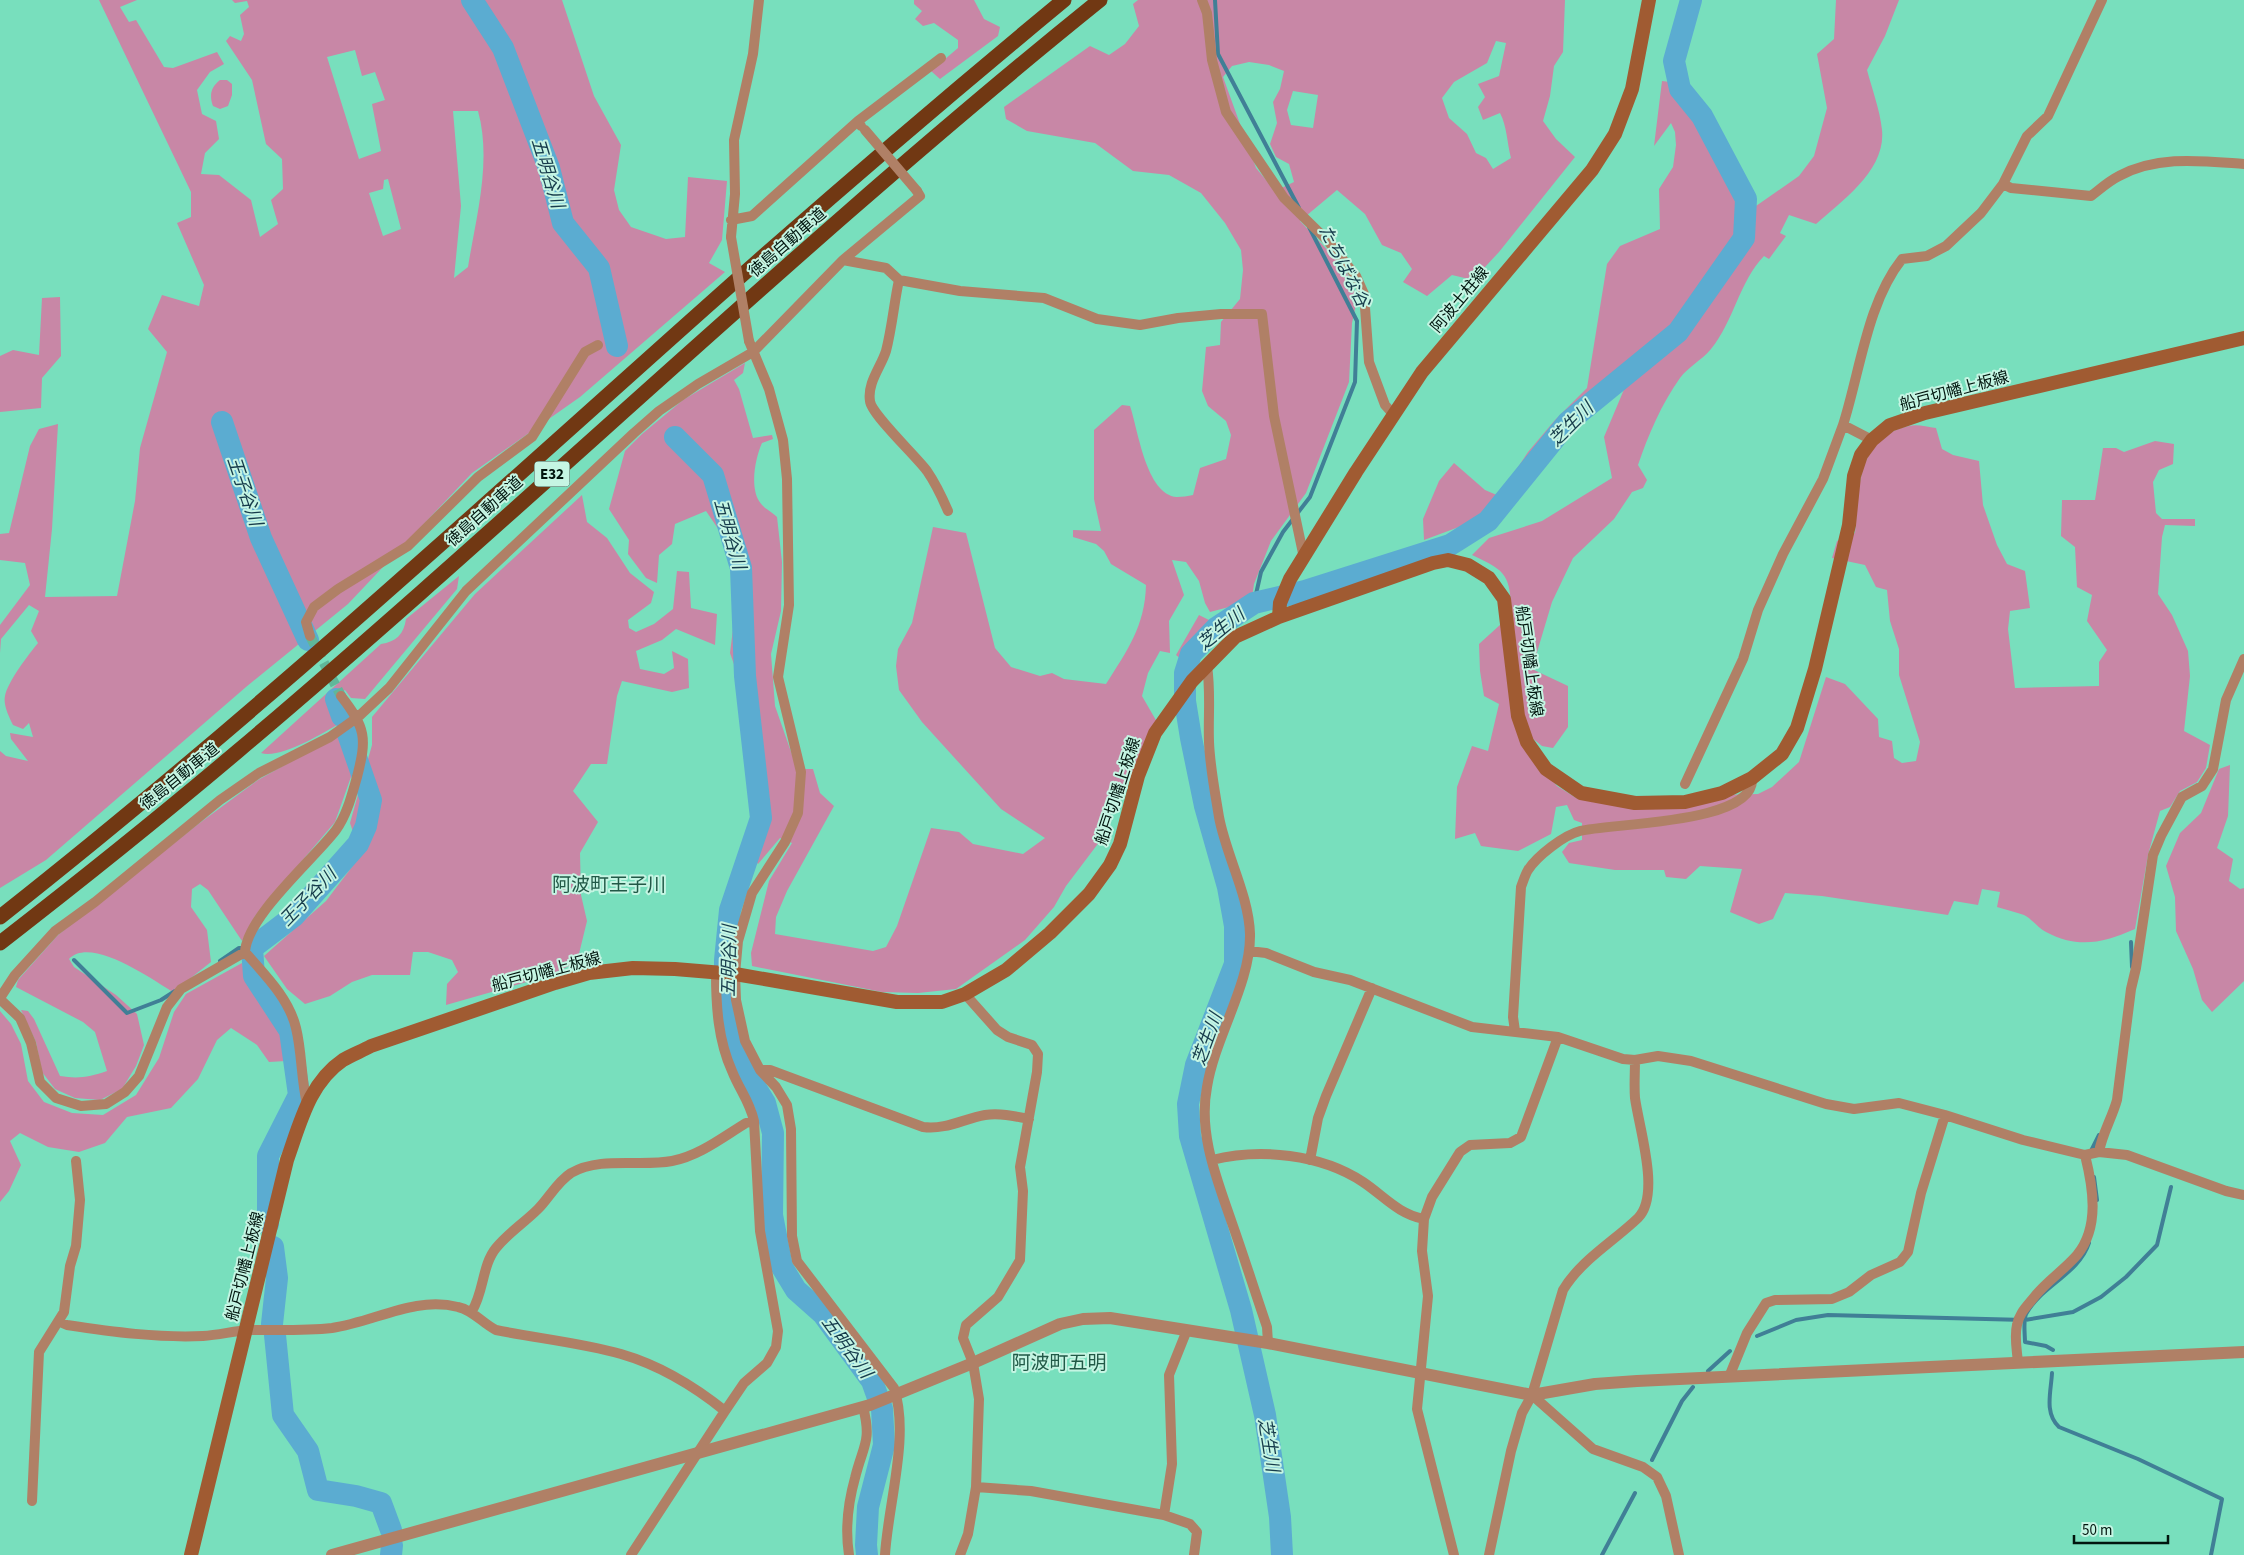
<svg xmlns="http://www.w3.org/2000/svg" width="2244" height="1555" font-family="'Source Sans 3','Noto Sans JP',sans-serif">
	<rect width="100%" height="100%" fill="#78dfbd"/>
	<path fill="#c887a6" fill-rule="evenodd" d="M 99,0 L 137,0 L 120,7 L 129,22 L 136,20 L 164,67 L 173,68 L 217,52 L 224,64 L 210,72 L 197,90 L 202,114 L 216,121 L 219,139 L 205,153 L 201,174 L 219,175 L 251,200 L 260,237 L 278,224 L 271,200 L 283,189 L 282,159 L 266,144 L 252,80 L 226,41 L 230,36 L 241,41 L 244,34 L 240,15 L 249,7 L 247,1 L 235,3 L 232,0 L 562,0 L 594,96 L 621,145 L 614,190 L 619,210 L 631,227 L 666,239 L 685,237 L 688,177 L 727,181 L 722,240 L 709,263 L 725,272 L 580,397 L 472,473 L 348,604 L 246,687 L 46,860 L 0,888 L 0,751 L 6,756 L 28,761 L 11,739 L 10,733 L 33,737 L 29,723 L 23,729 L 13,725 C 9,717 3,705 5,696 C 8,681 29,654 38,643 L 31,631 L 39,611 L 29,605 L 1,639 L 0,653 L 0,625 L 30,585 L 25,563 L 0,560 L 0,534 L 9,533 L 30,446 L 39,429 L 58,424 L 52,529 L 45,597 L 117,596 L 135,501 L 140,448 L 167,352 L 148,329 L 162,295 L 199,306 L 204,285 L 177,223 L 191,217 L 191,192 ZM 355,50 L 362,76 L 375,72 L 385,100 L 372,104 L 381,151 L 359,159 L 327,57 ZM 453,111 L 478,111 C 492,161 476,217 468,267 L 454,278 L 461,206 ZM 388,179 L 401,229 L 383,236 L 369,193 L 383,189 L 384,180 Z
		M 914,0 L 974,0 L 984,19 L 1000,27 L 998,36 L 940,79 L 931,71 L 958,48 L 958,40 L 934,23 L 923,26 L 915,19 L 922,11 L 914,4 Z
		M 1138,0 L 1565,0 L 1563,52 L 1554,66 L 1550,96 L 1543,121 L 1556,139 L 1575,157 L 1499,252 L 1473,280 L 1452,275 L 1427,296 L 1403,282 L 1412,269 L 1401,253 L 1382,245 L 1365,214 L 1337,190 L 1300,221 L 1336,259 L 1351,279 L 1357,300 L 1352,323 L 1349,382 L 1306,493 L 1271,541 L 1254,584 L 1250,611 L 1236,621 L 1191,667 L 1176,655 L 1199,615 L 1211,621 L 1223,615 L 1229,607 L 1210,612 L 1205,603 L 1199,581 L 1186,562 L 1172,560 L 1184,595 L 1169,621 L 1170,653 L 1160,651 L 1148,673 L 1142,696 L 1157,722 L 1128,783 L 1120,785 L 1103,837 L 1066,886 L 1054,907 L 1025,940 L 956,989 L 918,993 L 882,992 L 752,966 L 751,953 L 769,881 L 792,843 L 780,838 L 758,864 L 747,851 L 753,829 L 748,756 L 736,670 L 730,653 L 735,613 L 735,566 L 729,545 L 706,511 L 675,524 L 672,544 L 659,555 L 657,583 L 646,578 L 628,554 L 629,540 L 609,509 L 625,451 L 642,434 L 683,400 L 745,363 L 743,373 L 734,380 L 739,389 L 753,438 L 772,435 L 773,439 L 762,443 C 755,459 750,486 759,501 C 763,508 772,512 777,517 L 782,562 L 781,611 L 771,654 L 775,706 L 797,769 L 813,769 L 820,793 L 834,806 L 787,891 L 776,917 L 775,934 L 873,951 L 886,947 L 897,926 L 931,828 L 959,832 L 973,844 L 1023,854 L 1045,838 L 1001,809 L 922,722 L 899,690 L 896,666 L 898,649 L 912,623 L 933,527 L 966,533 L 995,648 L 1011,667 L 1040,676 L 1052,673 L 1064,679 L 1106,684 C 1127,651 1145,626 1146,585 L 1111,564 L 1104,551 L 1096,544 L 1073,537 L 1073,530 L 1101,531 L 1094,499 L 1094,430 L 1122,405 L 1130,406 C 1138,429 1146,495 1177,497 C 1182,497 1188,496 1193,495 L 1200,468 L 1226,459 L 1231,435 L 1226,421 L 1208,406 L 1202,391 L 1206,347 L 1220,345 L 1221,322 L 1240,299 L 1243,270 L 1241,250 L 1225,223 L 1201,193 L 1169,175 L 1133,171 L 1095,143 L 1027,131 L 1006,119 L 1004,107 L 1090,46 L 1109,55 L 1125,44 L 1139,26 L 1133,4 ZM 1496,41 L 1506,43 L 1499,76 L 1478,84 L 1485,97 L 1478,107 L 1483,120 L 1500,113 C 1507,126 1507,143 1511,158 L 1493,169 L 1486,158 L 1476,153 L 1467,134 L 1449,118 L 1442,98 L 1454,82 L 1487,63 ZM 1249,62 L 1269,65 L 1284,71 L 1280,89 L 1273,102 L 1277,123 L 1270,144 L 1276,157 L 1289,164 L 1294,182 L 1275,191 L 1256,168 L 1223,77 L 1232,66 ZM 1293,91 L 1318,95 L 1313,128 L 1291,125 L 1287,110 Z
		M 1836,0 L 1899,0 L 1885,36 L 1867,70 C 1872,89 1880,110 1882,130 C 1886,170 1843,200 1816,224 L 1789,215 L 1780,233 L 1786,236 L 1769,259 L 1764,256 C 1739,282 1734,321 1711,349 C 1702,360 1688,367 1680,378 C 1662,403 1648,435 1638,465 L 1647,480 L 1643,488 L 1632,492 L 1614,519 L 1573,558 L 1552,602 L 1532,669 L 1568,686 L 1568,727 L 1553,748 L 1542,746 L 1532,738 L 1534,760 L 1557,786 L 1578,799 L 1758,794 L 1772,787 L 1799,762 L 1826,677 L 1845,684 L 1878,719 L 1879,737 L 1892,741 L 1894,758 L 1902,763 L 1916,761 L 1920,742 L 1899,675 L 1899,649 L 1890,621 L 1887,590 L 1876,587 L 1865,565 L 1832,558 L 1837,541 L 1855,533 C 1859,490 1856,437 1909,426 C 1917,424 1927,427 1936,428 L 1942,449 L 1953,455 L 1979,461 L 1983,505 L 1997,545 L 2007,564 L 2025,571 L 2030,608 L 2010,611 L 2008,629 L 2015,688 L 2099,686 L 2099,662 L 2107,650 L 2087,621 L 2092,595 L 2077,587 L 2075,547 L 2061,536 L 2062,500 L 2095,500 L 2103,448 L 2116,448 L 2124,452 L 2155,441 L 2174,444 L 2173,464 L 2159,470 L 2153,482 L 2156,513 L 2162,519 L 2195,519 L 2195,526 L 2165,525 L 2162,537 L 2158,594 L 2172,615 L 2188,651 L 2190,676 L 2184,731 L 2210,745 L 2206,768 L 2197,782 L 2180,791 L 2170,807 L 2160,811 L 2148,855 L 2135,929 C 2103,943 2078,949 2046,932 C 2038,928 2032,919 2024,915 C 2016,912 2006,910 1997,907 L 2000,892 L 1982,889 L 1978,905 L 1954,901 L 1948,915 L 1822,896 L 1785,893 L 1773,919 L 1759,924 L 1730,912 L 1742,869 L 1700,866 L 1686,879 L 1666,877 L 1664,870 L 1615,870 L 1569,863 L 1562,852 L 1569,843 L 1582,840 L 1582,823 L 1574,820 L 1567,805 L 1556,807 L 1551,834 L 1518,851 L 1481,846 L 1475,833 L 1455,839 L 1457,787 L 1472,746 L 1488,751 L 1499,704 L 1484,696 L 1480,671 L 1479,644 L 1512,614 C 1509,574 1508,572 1472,555 L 1489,538 L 1542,521 L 1612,478 L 1604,437 L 1636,361 L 1559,425 L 1495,506 L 1483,518 L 1424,540 L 1423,519 L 1439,481 L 1454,463 L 1485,490 L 1499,496 L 1528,452 L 1555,420 L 1587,388 L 1607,264 L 1620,246 L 1660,229 L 1659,189 L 1673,167 L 1676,145 L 1675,132 L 1671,123 L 1654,146 L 1662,81 L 1670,82 L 1677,96 L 1696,116 L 1739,200 L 1756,206 L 1799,176 L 1814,156 L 1827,108 L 1817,54 L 1834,39 Z
		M 220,80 L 227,80 L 232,84 L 232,95 L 228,106 L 220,109 L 213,106 C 209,95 211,87 220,80 Z
		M 60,297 L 61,356 L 42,378 L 41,408 L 0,412 L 0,356 L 13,350 L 39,355 L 42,298 Z
		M 582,495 L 587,522 L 607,538 L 630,573 L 654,592 L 651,603 L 628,620 L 629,628 L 636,632 L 654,624 L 673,609 L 677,571 L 689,572 L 691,608 L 717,614 L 715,645 L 676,629 L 662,640 L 636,651 L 640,669 L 664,674 L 674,668 L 672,651 L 688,659 L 689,688 L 672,692 L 622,681 L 617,696 L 607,764 L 591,764 L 573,791 L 598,822 L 580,853 L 581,895 L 587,921 L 577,962 L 548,976 L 446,1005 L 447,984 L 458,972 L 452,960 L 428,952 L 413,952 L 410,975 L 372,975 L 352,982 L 330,996 L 305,1004 L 287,989 L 264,956 L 326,901 L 361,855 L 350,823 L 372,745 L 372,717 L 475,594 Z
		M 459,576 L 457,589 L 365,699 L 351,698 L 345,690 L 330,702 L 340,723 C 322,734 280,759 261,753 L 381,644 C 396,642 404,634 406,619 Z
		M 342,733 L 352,761 L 352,774 L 335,822 L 255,916 L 242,941 L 208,890 L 200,884 L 192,889 L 191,907 L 207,930 L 211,962 L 173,992 C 151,979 91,936 69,959 L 74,967 L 116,995 L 137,1014 L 144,1045 L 136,1066 L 122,1089 L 100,1100 L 75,1098 L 55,1089 L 42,1072 L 36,1042 L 21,1010 L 28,1011 L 34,1019 L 60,1076 C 78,1079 90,1077 107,1071 L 95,1032 L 83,1022 L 16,987 L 18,980 L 58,935 L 197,825 L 258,780 Z
		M 2230,765 L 2228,816 L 2217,848 L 2233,859 L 2229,881 L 2240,889 L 2244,888 L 2244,981 L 2212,1012 L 2202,1000 L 2193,969 L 2176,931 L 2175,897 L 2166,866 L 2180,833 L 2201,813 L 2219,769 Z
		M 242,963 L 244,973 L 281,1036 L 286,1061 L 269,1062 L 257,1045 L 231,1028 L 217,1040 L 198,1079 L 171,1108 L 127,1117 L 105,1143 L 79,1152 L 48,1147 L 20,1133 L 10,1141 L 21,1165 L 9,1191 L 0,1202 L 0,1011 L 11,1024 L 21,1044 L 28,1081 L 44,1102 L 72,1113 L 103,1115 L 136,1095 L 159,1058 L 174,1012 L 186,994 Z"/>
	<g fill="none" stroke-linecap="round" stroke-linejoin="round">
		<path stroke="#407f96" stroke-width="4" d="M 1215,0 L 1218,54 L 1299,208
			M 1254,603 L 1261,572 L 1283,532 L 1310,497 L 1355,382 L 1357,321 L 1309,227
			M 2131,942 L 2132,967
			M 74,960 L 127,1013 L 161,1000 L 175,991
			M 220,961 L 239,948 L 252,948
			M 2090,1153 L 2099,1135
			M 2094,1177 L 2097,1200
			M 1757,1336 L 1796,1320 L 1828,1315 L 2025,1320 L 2073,1312 L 2101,1297 L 2126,1277 L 2157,1245 L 2171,1187
			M 2053,1350 L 2046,1346 L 2025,1342 C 2025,1334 2023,1322 2026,1314 C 2041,1286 2079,1274 2089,1243
			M 1708,1371 L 1730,1351
			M 2052,1373 C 2051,1392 2044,1413 2059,1427 L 2138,1459 L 2222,1499 L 2211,1555
			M 1652,1460 L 1682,1401 L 1693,1387
			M 1602,1555 L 1635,1493"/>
		<path stroke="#5bacd1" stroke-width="22" d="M 472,0 L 503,48 L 549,168 L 563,223 L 599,268 L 617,346
			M 222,422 L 261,538 L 308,640
			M 675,437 L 713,475 L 741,568 L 745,676 L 761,818 L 730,910 L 725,960 L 725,991 L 733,1036 L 746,1072 L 765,1103 L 773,1133 L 772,1215 L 782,1267 L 796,1290 L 823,1314 L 872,1381 L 882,1409 L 884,1445 L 868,1507 L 866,1545 L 867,1555
			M 336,699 L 342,716
			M 268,1224 L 268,1156 L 299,1095 L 290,1031 L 254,976 L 252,948 L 294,916 L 358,844 L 366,826 L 371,800 L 348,734
			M 272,1324 L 277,1278 L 273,1247
			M 275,1335 L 283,1415 L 308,1451 L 318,1490 L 356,1496 L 381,1503 L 391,1530
			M 391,1555 L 392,1545
			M 1282,1555 L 1280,1517 L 1265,1415 L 1241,1310 L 1190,1136 L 1188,1104 L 1196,1065 L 1235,964 L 1235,926 L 1228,887 L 1205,806 L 1191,738 L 1185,701 L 1185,673 L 1191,654 L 1216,628 L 1254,603 L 1305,591 L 1450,545 L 1488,521 L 1568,422 L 1678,332 L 1744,238 L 1746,199 L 1702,116 L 1680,89 L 1674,61 L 1691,0"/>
		<path stroke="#60b79a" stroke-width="10" stroke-dasharray="10 5" stroke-linecap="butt" d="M 310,636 L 341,696"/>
		<path stroke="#b08066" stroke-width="10" d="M 1202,0 L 1207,13 L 1212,60 L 1226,112 L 1284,198 L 1328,241 L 1356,276 L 1364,294 L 1369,362 L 1385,405 L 1393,414
			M 861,126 L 858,121 L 941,58
			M 2003,184 L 2011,188 L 2091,196 C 2100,189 2109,181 2119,176 C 2158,155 2202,161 2244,164
			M 731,220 L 752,216 L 858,121
			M 731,237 L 735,194 L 734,140 L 753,54 L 759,0
			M 843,260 L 886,268 L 899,280 L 960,291 L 1044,298 L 1097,319 L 1140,325 L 1178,318 L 1221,314 L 1262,314 L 1274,416 L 1304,558
			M 899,280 C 894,303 892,328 886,351 C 881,367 867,383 870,401 C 871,414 916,456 927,471 C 936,484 942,497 948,511
			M 749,341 L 769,389 L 783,440 L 787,479 L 789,605 L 778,677 L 801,772 L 798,813 L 785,842 L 752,893 L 738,941 L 735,974 L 736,1000 L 745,1041 L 760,1070 L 776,1087 L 787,1105 L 791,1129 L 792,1236 L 797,1261 L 894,1388 C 910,1436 888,1504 885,1555
			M 1843,425 C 1860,372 1867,303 1902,259 L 1927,256 L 1946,246 L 1981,213 L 2003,184 L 2027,136 L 2048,116 L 2102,0
			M 310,636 L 306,622 L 314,607 L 338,589 L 408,546 L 478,477 L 532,437 L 585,352 L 598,345
			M 1207,666 C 1211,692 1208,716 1209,742 C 1210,767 1215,792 1219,817 C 1226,855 1249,896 1250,934 C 1251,983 1215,1037 1207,1087 C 1198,1134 1217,1179 1232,1223 C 1244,1257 1255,1292 1267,1327 L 1268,1343
			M 1685,784 L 1743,659 L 1758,610 L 1783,554 L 1823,479 L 1843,425 L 1872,440
			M 1249,951 L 1266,953 L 1314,972 L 1350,980 L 1472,1027 L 1558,1037 L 1623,1059 L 1635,1060 L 1658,1056 L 1691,1061 L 1826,1104 L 1854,1109 L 1899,1103 L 1945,1115 L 2023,1140 L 2085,1155 L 2099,1152 L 2127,1155 L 2226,1191 L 2244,1195
			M 245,952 C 247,916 314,859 336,830 C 347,815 352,794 357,777 C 367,738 366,728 341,696
			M 0,998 L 15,975 L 55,931 L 95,902 L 220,800 L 259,773 L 330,737 L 358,717 L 389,688 L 466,591 L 634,433 L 659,411 L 698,384 L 753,352 L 843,260 L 920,196 L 917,191
			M 0,999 L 20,1018 L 31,1043 L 40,1082 L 56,1098 L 81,1106 L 106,1104 L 125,1092 L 139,1076 L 167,1007 L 181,989 L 245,952 C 264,974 289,998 296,1028 C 302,1052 301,1079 307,1104
			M 1515,1031 L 1513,1017 L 1521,887 C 1523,882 1525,875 1528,870 C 1537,856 1564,835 1580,831 C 1611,823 1756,824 1752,778
			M 760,1070 L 770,1070 L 923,1127 C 946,1130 963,1119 985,1115 C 1000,1113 1014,1116 1029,1119
			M 2099,1152 C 2102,1134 2112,1118 2117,1100 L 2131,989 L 2136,968 L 2153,855 L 2161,836 L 2182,797 L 2202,786 L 2213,769 L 2226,700 L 2244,659
			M 1212,1160 C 1260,1148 1321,1154 1363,1182 C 1384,1196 1398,1214 1424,1219
			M 1310,1160 L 1318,1118 L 1326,1096 L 1372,988
			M 472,1311 C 484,1292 482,1265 496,1248 C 508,1233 524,1223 538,1209 C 549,1198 557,1182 571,1173 C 601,1156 640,1167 672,1161 C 699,1156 723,1137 746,1123 L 754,1121
			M 60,1322 L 67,1325 C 113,1332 158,1338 203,1336 C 219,1335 234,1331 249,1330 C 276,1330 305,1331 332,1328 C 375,1322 414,1296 458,1307 C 473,1310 482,1323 496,1330 C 535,1338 583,1343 621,1354 C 659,1365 694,1386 725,1411
			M 2018,1363 C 2017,1350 2014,1337 2017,1325 C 2019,1313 2028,1305 2035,1296 C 2047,1281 2064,1270 2077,1255 C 2100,1227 2093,1187 2085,1155
			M 1729,1377 L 1747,1333 L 1766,1303 L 1775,1300 L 1832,1299 L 1849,1292 L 1871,1275 L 1900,1262 L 1908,1252 L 1921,1193 L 1945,1115
			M 1532,1395 L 1593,1449 L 1643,1467 L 1657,1477 L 1666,1496 L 1679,1555
			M 976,1487 L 1031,1491 L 1164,1515 L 1190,1524 L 1197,1532 L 1194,1555
			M 32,1501 L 39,1352 L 64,1312 L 70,1266 L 76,1246 L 80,1200 L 76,1161
			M 1164,1515 L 1172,1464 L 1169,1375 L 1187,1330
			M 631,1555 L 725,1411 L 744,1383 L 767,1363 L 776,1347 L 778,1331 L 760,1231 L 754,1121 C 750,1102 739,1089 732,1071 C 718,1040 716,1006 716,973
			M 849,1555 C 845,1529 848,1503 855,1478 C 863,1445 872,1442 863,1407
			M 960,1555 L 968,1534 L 976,1487 L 979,1399 L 973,1363 L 963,1338 L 966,1325 L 998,1297 L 1020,1260 L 1023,1191 L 1020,1167 L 1037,1072 L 1038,1054 L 1032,1045 L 1008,1037 L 997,1030 L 965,994
			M 1454,1555 L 1417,1409 L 1428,1296 L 1422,1251 L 1424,1219 L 1432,1197 L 1460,1152 L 1470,1145 L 1510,1143 L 1521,1137 L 1558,1037
			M 1489,1555 L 1511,1451 L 1522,1413 L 1532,1395 L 1563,1290 C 1581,1260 1613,1242 1638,1218 C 1661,1195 1639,1128 1635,1098 C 1634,1086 1635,1072 1635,1060"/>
		<path stroke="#b08066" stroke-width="12" d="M 332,1555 L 870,1405 L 973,1363 L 1060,1324 L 1083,1319 L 1110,1318 L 1268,1343 L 1532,1395 L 1595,1384 L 1637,1381 L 2244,1352"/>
		<path stroke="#a05b32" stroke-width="14" d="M 1279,617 L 1280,603 L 1290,579 L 1356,472 L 1422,372 L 1592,170 L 1615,134 L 1632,89 L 1649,0
			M 191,1555 L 287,1160 C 300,1124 309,1083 343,1060 C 351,1055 362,1051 371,1046 L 555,983 L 589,973 L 633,968 L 675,969 L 735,974 L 897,1002 L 942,1002 L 965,994 L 1006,970 L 1050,933 L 1089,894 L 1110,865 L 1120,844 L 1138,776 L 1155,733 L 1192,681 L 1235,637 L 1279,617 L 1433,563 L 1448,560 L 1468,565 L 1489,578 L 1504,599 L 1518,716 L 1527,742 L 1546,769 L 1581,793 L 1635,803 L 1685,802 L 1722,793 L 1752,778 L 1782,754 L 1797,728 L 1815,669 L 1849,525 L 1854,476 L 1861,455 L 1872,440 L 1890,425 L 1925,413 L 2244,338"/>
		<path stroke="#713813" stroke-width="15" d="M 0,917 C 244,725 473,515 705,308 C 823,203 943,100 1064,0
			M 0,943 C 80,881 160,817 238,751 C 529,505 803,239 1100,0"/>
		<path stroke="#b08066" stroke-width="10" d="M 865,130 L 917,191
			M 731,237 L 749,341"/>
	</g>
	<g text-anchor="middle" stroke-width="4" stroke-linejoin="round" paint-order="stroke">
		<rect fill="#c5f5e3" stroke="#3c584e" stroke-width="1" x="534.5" y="461.5" width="35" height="25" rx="4"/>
		<g font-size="15" font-weight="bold" fill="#01150e">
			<text x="552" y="479">E32</text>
		</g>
		<g font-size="16" fill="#01150e" stroke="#c5f5e3">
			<text transform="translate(787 242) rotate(-41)" y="6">徳島自動車道</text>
			<text transform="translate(1459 299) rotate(-50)" y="6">阿波土柱線</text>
			<text transform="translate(1954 390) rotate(-15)" y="6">船戸切幡上板線</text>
			<text transform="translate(484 511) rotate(-42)" y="6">徳島自動車道</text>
			<text transform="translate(1530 661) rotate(82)" y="6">船戸切幡上板線</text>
			<text transform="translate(179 776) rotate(-39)" y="6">徳島自動車道</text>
			<text transform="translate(1117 791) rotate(-72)" y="6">船戸切幡上板線</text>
			<text transform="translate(546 971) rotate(-15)" y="6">船戸切幡上板線</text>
			<text transform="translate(244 1266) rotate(-76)" y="6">船戸切幡上板線</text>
		</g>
		<g font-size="18" font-style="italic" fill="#163b4b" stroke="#c5f5e3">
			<text transform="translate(548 173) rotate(73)" y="6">五明谷川</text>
			<text transform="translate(1344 266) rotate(63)" y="6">たちばな谷</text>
			<text transform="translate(1571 424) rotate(-45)" y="6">芝生川</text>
			<text transform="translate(245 491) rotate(71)" y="6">王子谷川</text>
			<text transform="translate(730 534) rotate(74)" y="6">五明谷川</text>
			<text transform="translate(1221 629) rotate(-39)" y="6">芝生川</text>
			<text transform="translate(308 897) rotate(-46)" y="6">王子谷川</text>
			<text transform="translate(729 961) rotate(-89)" y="6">五明谷川</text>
			<text transform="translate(1207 1039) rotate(-70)" y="6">芝生川</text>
			<text transform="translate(847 1347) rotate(54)" y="6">五明谷川</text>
			<text transform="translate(1269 1445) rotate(81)" y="6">芝生川</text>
		</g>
		<g font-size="19" fill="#215947" stroke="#c5f5e3">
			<text x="609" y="891">阿波町王子川</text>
			<text x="1059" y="1369">阿波町五明</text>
		</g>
	</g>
	<path d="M2074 1535v8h94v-8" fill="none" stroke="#01150e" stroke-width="2.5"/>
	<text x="2082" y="1535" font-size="15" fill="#01150e" stroke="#c5f5e3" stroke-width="4" paint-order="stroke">50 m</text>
</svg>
